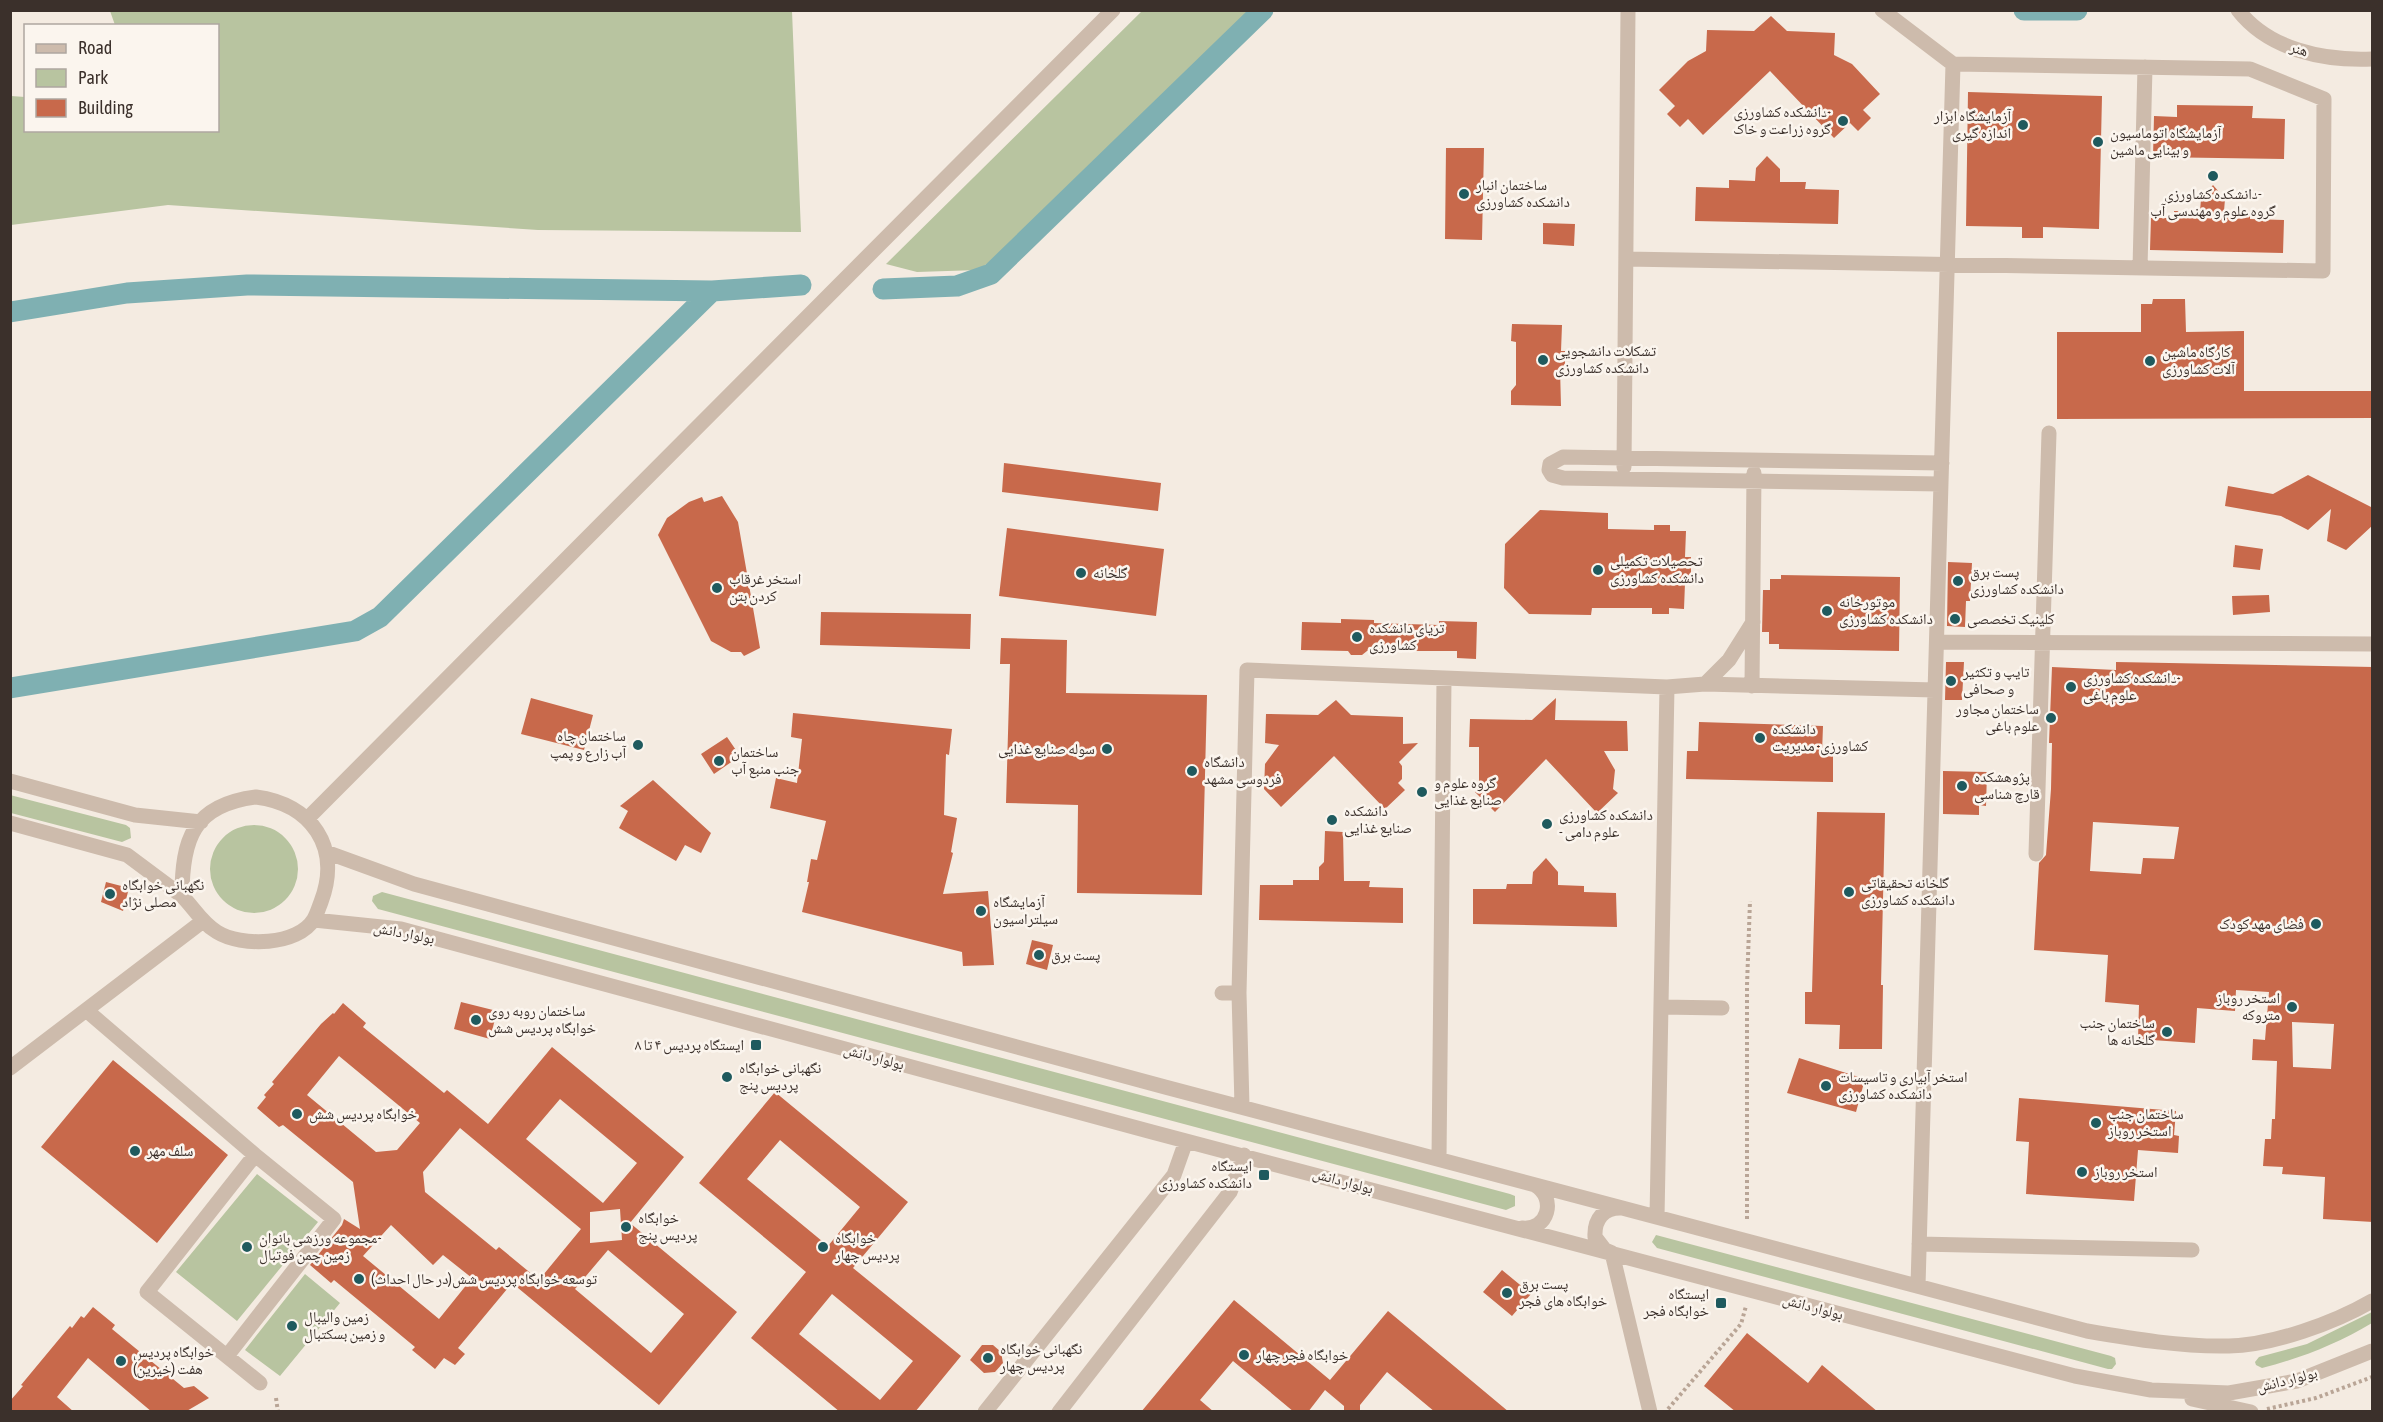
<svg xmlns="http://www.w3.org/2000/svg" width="2383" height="1422" font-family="'Asap Condensed','Noto Naskh Arabic',sans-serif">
	<rect width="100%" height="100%" fill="#f4ebe1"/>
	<path fill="#b8c4a0" d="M 110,11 L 792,11 L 801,232 L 538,230 L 168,205 L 11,225 L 11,96 L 25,97 L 26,130 L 218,130 L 218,26 L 115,25 Z
		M 1142,11 L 1248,11 L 1001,254 L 978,270 L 917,272 L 886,264 Z
		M 10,795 L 126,825 L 130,828 L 131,838 L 122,842 L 11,813 Z
		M210 869a44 44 0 1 1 88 0a44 44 0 1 1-88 0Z
		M 382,892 L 1510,1194 L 1515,1196 L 1515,1206 L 1506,1210 L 378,909 L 372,901 L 373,896 Z
		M 257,1174 L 318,1222 L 237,1321 L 176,1272 Z
		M 1656,1235 L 2111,1356 L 2115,1358 L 2116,1364 L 2112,1369 L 2108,1369 L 1657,1248 L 1652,1242 Z
		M 305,1274 L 340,1303 L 280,1376 L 245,1350 Z
		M 2372,1312 L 2372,1323 C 2337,1344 2301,1358 2262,1368 L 2256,1365 L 2255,1362 L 2259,1357 L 2307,1344 Z"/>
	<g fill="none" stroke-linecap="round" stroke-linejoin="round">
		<path stroke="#7fb0b2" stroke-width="21" d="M 2024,10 L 2077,10
			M 883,289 L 957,286 L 991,274 L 1263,10
			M 10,312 L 127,293 L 247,285 L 712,291 L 801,285
			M 10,688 L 355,631 L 380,617 L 712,291"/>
	</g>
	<path fill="#c8694b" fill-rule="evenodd" d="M 1771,16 L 1787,31 L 1835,33 L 1834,55 L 1852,64 L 1880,94 L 1863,110 L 1871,118 L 1858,131 L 1850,123 L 1834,138 L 1770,71 L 1703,135 L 1688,119 L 1680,127 L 1667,114 L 1675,106 L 1659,90 L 1688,61 L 1706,51 L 1707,30 L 1754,31 Z
		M 1968,92 L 2102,96 L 2099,229 L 2043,227 L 2043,238 L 2022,238 L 2022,227 L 1966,226 Z
		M 2177,105 L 2253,106 L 2252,118 L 2285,119 L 2284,159 L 2153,157 L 2154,116 L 2177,117 Z
		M 1446,148 L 1484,148 L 1482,240 L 1445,239 Z
		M 1767,156 L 1780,169 L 1780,182 L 1806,182 L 1805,189 L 1839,190 L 1838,224 L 1695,221 L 1696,187 L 1729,188 L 1729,180 L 1755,181 L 1756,168 Z
		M 2213,185 L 2225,199 L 2224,211 L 2250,212 L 2250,219 L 2284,220 L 2283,253 L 2150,250 L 2151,218 L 2174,218 L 2174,211 L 2200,211 L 2201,199 Z
		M 1543,223 L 1575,224 L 1574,246 L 1543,244 Z
		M 2153,299 L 2185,299 L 2186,332 L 2244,331 L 2244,391 L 2373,391 L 2373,418 L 2057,419 L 2057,332 L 2141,332 L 2141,304 L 2152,304 Z
		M 1512,324 L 1562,325 L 1561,351 L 1565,351 L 1565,367 L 1560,368 L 1561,406 L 1511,405 L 1511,391 L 1516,385 L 1516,342 L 1511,341 Z
		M 1004,463 L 1161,483 L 1158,511 L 1002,492 Z
		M 2308,475 L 2373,508 L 2373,525 L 2346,550 L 2327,541 L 2331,509 L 2308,530 L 2281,516 L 2225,506 L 2228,486 L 2273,494 Z
		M 722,496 L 738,522 L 760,648 L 744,656 L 741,652 L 731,652 L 711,641 L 658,535 L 667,518 L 689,502 L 702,497 L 704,502 Z
		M 1540,510 L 1608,513 L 1608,529 L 1654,530 L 1654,525 L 1670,525 L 1670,531 L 1686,531 L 1685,557 L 1691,557 L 1691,583 L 1685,583 L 1684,609 L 1669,608 L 1669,614 L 1652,614 L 1652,608 L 1592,608 L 1591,615 L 1529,614 L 1504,588 L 1505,544 Z
		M 1007,528 L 1164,549 L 1156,616 L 999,596 Z
		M 2235,545 L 2263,549 L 2260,570 L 2233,567 Z
		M 1948,562 L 1972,563 L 1970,601 L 1966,601 L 1965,627 L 1947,626 Z
		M 1781,575 L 1900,577 L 1899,651 L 1779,649 L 1779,644 L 1769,644 L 1769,632 L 1762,632 L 1763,590 L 1770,590 L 1770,579 L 1781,579 Z
		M 2269,595 L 2270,612 L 2233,615 L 2232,596 Z
		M 821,612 L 971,614 L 970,649 L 820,645 Z
		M 1341,619 L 1374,620 L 1374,623 L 1439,625 L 1439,621 L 1477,622 L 1476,659 L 1457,658 L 1457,651 L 1367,651 L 1362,655 L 1351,655 L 1348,651 L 1301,650 L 1302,622 L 1341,623 Z
		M 1001,638 L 1067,640 L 1066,693 L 1207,695 L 1202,895 L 1077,893 L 1078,805 L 1006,803 L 1010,664 L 1000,664 Z
		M 1946,662 L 1964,662 L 1962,700 L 1945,700 Z
		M 2116,662 L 2373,667 L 2373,1222 L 2323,1219 L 2325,1177 L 2282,1174 L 2283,1167 L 2263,1166 L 2265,1139 L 2271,1139 L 2272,1119 L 2275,1119 L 2277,1061 L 2252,1060 L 2253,1039 L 2265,1040 L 2269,992 L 2236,990 L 2235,1011 L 2197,1008 L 2195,1043 L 2138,1039 L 2139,1005 L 2105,1002 L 2108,955 L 2034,950 L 2039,863 L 2046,855 L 2051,789 L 2052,743 L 2049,743 L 2052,667 L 2116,670 ZM 2093,822 L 2179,827 L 2174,859 L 2143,858 L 2141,874 L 2090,871 ZM 2292,1022 L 2334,1024 L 2331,1069 L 2293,1067 Z
		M 531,698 L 593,715 L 584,750 L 521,734 Z
		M 1556,698 L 1555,720 L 1627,721 L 1628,751 L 1604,751 L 1615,770 L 1613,789 L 1618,793 L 1597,813 L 1546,759 L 1495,812 L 1475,792 L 1479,787 L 1479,747 L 1469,747 L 1470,719 L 1532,720 Z
		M 1336,700 L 1351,715 L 1403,717 L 1403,744 L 1418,743 L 1399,762 L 1402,766 L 1402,779 L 1398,783 L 1405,790 L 1385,809 L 1334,756 L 1281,807 L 1264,789 L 1265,764 L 1279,745 L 1265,743 L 1266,714 L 1318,715 Z
		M 793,713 L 952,729 L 949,755 L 946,754 L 944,815 L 957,818 L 951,852 L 953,853 L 943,894 L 988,891 L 994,965 L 963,966 L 962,952 L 802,912 L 809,882 L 807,882 L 811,859 L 817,860 L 826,821 L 770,808 L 776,778 L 797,783 L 802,739 L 791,737 Z
		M 1699,722 L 1823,726 L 1822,753 L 1833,754 L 1833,782 L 1686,779 L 1687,751 L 1698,751 Z
		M 727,737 L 740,756 L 714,774 L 701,754 Z
		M 1943,771 L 1987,772 L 1986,806 L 1979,805 L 1979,815 L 1943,814 Z
		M 653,780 L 711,833 L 701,853 L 685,845 L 676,861 L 619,828 L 628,811 L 620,806 Z
		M 1817,812 L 1885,813 L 1881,985 L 1883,985 L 1882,1049 L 1839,1049 L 1840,1025 L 1805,1024 L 1805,992 L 1812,992 Z
		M 1325,831 L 1343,832 L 1344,881 L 1370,881 L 1369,887 L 1403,888 L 1403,923 L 1259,920 L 1260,885 L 1293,885 L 1293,880 L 1319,880 L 1319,867 L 1324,862 Z
		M 1546,858 L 1558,872 L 1558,885 L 1584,886 L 1584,892 L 1616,893 L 1617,927 L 1473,924 L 1473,889 L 1506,889 L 1507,884 L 1532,884 L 1533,872 Z
		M 106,882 L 129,888 L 123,911 L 101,902 Z
		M 1032,940 L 1053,945 L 1047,970 L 1026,964 Z
		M 461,1002 L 497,1011 L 490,1039 L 454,1029 Z
		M 343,1003 L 366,1023 L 363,1027 L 444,1093 L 447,1090 L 488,1124 L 552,1047 L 684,1157 L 630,1223 L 737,1312 L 659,1405 L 512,1283 L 458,1348 L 465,1354 L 455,1365 L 444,1358 L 435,1369 L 412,1350 L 415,1347 L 334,1280 L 331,1283 L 310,1265 L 342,1225 L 344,1219 L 360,1229 L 353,1182 L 283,1125 L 279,1127 L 257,1108 L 266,1097 L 264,1095 L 274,1084 L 272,1082 L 321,1024 L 333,1013 L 334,1014 ZM 339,1056 L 420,1123 L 397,1150 L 376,1152 L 307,1095 ZM 560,1099 L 637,1163 L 603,1203 L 526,1139 ZM 460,1128 L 581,1229 L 539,1280 L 499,1247 L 496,1250 L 425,1192 L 423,1172 ZM 620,1209 L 622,1240 L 590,1243 L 590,1212 ZM 391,1225 L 433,1265 L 443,1255 L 472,1278 L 439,1319 L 363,1256 ZM 608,1250 L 684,1314 L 651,1353 L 575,1289 Z
		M 1799,1058 L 1865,1079 L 1856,1112 L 1787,1093 Z
		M 113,1060 L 228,1155 L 157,1243 L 41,1147 Z
		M 775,1092 L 908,1202 L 853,1268 L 961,1356 L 915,1412 L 840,1412 L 751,1338 L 806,1272 L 699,1183 ZM 780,1140 L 860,1207 L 828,1246 L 747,1179 ZM 832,1294 L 913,1361 L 880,1400 L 799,1334 Z
		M 2019,1098 L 2176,1111 L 2174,1135 L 2179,1136 L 2178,1153 L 2138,1150 L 2134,1201 L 2026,1194 L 2029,1142 L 2016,1141 Z
		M 1502,1270 L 1531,1294 L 1512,1316 L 1483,1292 Z
		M 1234,1300 L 1330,1380 L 1388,1311 L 1509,1412 L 1435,1412 L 1387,1372 L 1360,1405 L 1360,1412 L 1344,1412 L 1344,1406 L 1325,1390 L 1308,1412 L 1294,1412 L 1233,1361 L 1200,1400 L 1214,1412 L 1141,1412 Z
		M 93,1307 L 115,1325 L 112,1329 L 184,1388 L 194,1386 L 209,1398 L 185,1412 L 152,1412 L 88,1358 L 57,1397 L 74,1412 L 10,1412 L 10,1401 L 23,1386 L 21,1385 L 70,1326 L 72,1328 L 81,1316 L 84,1318 Z
		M 1747,1333 L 1808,1383 L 1822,1365 L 1878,1412 L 1736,1412 L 1704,1386 Z
		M 982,1345 L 993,1345 L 1001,1352 L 1003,1363 L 995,1372 L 984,1373 L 970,1360 Z"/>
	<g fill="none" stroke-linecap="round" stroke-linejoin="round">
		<path stroke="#b9a596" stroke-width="4" stroke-dasharray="3 3" stroke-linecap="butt" d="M 1747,1219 L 1747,985 L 1750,901
			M 276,1398 L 278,1412
			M 1668,1409 L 1741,1324 L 1746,1306
			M 2267,1409 L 2316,1398 L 2372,1377"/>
		<path stroke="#cdbbac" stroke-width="15" d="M 2238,10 C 2269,50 2324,61 2372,59
			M 1626,259 L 2323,271 L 2324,99 L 2250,69 L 1953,64 L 1882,10
			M 2140,268 L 2145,67
			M 1624,467 L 1628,10
			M 1941,484 L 1563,478 L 1552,475 L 1549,470 L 1550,464 L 1563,457 L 1942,463
			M 1937,642 L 2372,644
			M 1705,684 L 1729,660 L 1753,622
			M 1752,686 L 1754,473
			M 10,781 L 135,815 L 201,822
			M 256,797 C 311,804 342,847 321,902 C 319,907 317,914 314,919 C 298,946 241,947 217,932 C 202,923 194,908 182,896 C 182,839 193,805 256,797 Z
			M 307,819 L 1113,10
			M 10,823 L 127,855 L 182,896
			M 326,852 L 414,884 L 1165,1087 L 2087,1331 C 2134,1339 2181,1347 2229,1346 C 2273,1345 2334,1323 2372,1301
			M 2036,854 L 2049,433
			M 314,920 L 401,929 L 1152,1132 L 2075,1376 L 2151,1390 L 2229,1393 L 2297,1381 L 2372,1351
			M 1222,993 L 1239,993
			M 1661,1007 L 1722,1008
			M 86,1010 L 255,1155 L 334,1219 L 227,1356
			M 10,1068 L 203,921
			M 1242,1106 L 1239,993 L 1247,670 L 1667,687 L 1705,684 L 1935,690
			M 255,1155 L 147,1292 L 260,1383
			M 1439,1158 L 1444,679
			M 1622,1208 C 1604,1207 1594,1219 1595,1237 L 1605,1250 L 1612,1253 L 1650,1412
			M 1657,1217 L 1667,687
			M 1522,1228 C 1548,1231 1557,1198 1535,1185
			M 1919,1244 L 2192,1250
			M 1918,1286 L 1953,64
			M 2192,1399 L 2251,1412
			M 985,1412 L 1174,1175 L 1186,1141
			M 1059,1412 L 1230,1192 L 1244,1155"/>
	</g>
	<g fill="#1f5a5e" stroke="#fbf5ee" stroke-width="2">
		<circle cx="1843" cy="121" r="6"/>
		<circle cx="2023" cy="125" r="6"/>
		<circle cx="2098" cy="142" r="6"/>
		<circle cx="2213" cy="176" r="6"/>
		<circle cx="1464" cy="194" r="6"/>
		<circle cx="1543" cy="360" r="6"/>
		<circle cx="2150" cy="361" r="6"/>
		<circle cx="1598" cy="570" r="6"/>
		<circle cx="1081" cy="573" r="6"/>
		<circle cx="1958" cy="581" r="6"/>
		<circle cx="717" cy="588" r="6"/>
		<circle cx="1827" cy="611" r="6"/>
		<circle cx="1955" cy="619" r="6"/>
		<circle cx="1357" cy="637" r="6"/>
		<circle cx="1951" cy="681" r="6"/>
		<circle cx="2071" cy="687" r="6"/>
		<circle cx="2051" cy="718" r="6"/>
		<circle cx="1760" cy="738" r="6"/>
		<circle cx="638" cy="745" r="6"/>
		<circle cx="1107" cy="749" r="6"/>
		<circle cx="719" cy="761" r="6"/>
		<circle cx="1192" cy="771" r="6"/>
		<circle cx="1962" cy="786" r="6"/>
		<circle cx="1422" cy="792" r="6"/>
		<circle cx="1332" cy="820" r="6"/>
		<circle cx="1547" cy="824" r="6"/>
		<circle cx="1849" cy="892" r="6"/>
		<circle cx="110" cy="894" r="6"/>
		<circle cx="981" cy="911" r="6"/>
		<circle cx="2316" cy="924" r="6"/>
		<circle cx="1039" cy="955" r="6"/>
		<circle cx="2292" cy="1007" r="6"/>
		<circle cx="476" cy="1020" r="6"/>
		<circle cx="2167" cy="1032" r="6"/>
		<rect x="750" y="1039" width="12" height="12" rx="3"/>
		<circle cx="727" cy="1077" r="6"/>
		<circle cx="1826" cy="1086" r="6"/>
		<circle cx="297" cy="1114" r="6"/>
		<circle cx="2096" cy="1123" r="6"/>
		<circle cx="135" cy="1151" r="6"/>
		<circle cx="2082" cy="1172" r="6"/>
		<rect x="1258" y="1169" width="12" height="12" rx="3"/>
		<circle cx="626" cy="1227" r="6"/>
		<circle cx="247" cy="1247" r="6"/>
		<circle cx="823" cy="1247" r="6"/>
		<circle cx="359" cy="1279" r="6"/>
		<circle cx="1507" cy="1293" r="6"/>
		<rect x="1715" y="1297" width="12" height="12" rx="3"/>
		<circle cx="292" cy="1326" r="6"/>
		<circle cx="1244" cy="1355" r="6"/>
		<circle cx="988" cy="1358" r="6"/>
		<circle cx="121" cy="1361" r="6"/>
	</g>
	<g text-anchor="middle" stroke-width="5" stroke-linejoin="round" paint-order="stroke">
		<g font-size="15" fill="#3b302b" stroke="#fbf5ee">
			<text transform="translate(2299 49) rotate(17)" y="5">هنر</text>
			<text transform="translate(404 933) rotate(11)" y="5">بولوار دانش</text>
			<text transform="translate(874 1057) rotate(15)" y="5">بولوار دانش</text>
			<text transform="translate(1343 1181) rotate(15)" y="5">بولوار دانش</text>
			<text transform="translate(1813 1307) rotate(15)" y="5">بولوار دانش</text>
			<text transform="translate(2287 1380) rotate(-14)" y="5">بولوار دانش</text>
		</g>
		<g font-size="15" fill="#3b302b" stroke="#fbf5ee" text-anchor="start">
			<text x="1831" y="117" text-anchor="end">دانشکده کشاورزی-<tspan x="1831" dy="17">گروه زراعت و خاک</tspan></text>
			<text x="2011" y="121" text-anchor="end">آزمایشگاه ابزار<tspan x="2011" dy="17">اندازه گیری</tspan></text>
			<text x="2110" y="138">آزمایشگاه اتوماسیون<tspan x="2110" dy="17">و بینایی ماشین</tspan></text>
			<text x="1476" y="190">ساختمان انبار<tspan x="1476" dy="17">دانشکده کشاورزی</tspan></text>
			<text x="2213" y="199" text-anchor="middle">دانشکده کشاورزی-<tspan x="2213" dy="17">گروه علوم و مهندسی آب</tspan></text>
			<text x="1555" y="356">تشکلات دانشجویی<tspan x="1555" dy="17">دانشکده کشاورزی</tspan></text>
			<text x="2162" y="357">کارگاه ماشین<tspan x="2162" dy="17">آلات کشاورزی</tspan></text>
			<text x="1610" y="566">تحصیلات تکمیلی<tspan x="1610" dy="17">دانشکده کشاورزی</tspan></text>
			<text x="1970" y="577">پست برق<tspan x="1970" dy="17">دانشکده کشاورزی</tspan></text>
			<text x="1093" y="578">گلخانه</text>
			<text x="729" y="584">استخر غرقاب<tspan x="729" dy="17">کردن بتن</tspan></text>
			<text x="1839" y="607">موتورخانه<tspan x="1839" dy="17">دانشکده کشاورزی</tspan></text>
			<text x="1967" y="624">کلینیک تخصصی</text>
			<text x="1369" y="633">تریای دانشکده<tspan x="1369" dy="17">کشاورزی</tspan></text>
			<text x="1963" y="677">تایپ و تکثیر<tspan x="1963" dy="17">و صحافی</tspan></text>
			<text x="2083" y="683">دانشکده کشاورزی-<tspan x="2083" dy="17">علوم باغی</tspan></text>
			<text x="2039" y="714" text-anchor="end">ساختمان مجاور<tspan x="2039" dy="17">علوم باغی</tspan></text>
			<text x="1772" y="734">دانشکده<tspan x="1772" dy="17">کشاورزی- مدیریت</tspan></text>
			<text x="626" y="741" text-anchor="end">ساختمان چاه<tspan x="626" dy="17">آب زارع و پمپ</tspan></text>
			<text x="1095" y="754" text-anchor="end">سوله صنایع غذایی</text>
			<text x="731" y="757">ساختمان<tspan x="731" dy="17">جنب منبع آب</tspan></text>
			<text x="1204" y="767">دانشگاه<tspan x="1204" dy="17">فردوسی مشهد</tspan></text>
			<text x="1974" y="782">پژوهشکده<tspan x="1974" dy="17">قارچ شناسی</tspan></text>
			<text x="1434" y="788">گروه علوم و<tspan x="1434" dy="17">صنایع غذایی</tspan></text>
			<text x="1344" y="816">دانشکده<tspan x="1344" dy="17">صنایع غذایی</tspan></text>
			<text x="1559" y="820">دانشکده کشاورزی<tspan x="1559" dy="17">- علوم دامی</tspan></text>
			<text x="1861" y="888">گلخانه تحقیقاتی<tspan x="1861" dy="17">دانشکده کشاورزی</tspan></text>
			<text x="122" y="890">نگهبانی خوابگاه<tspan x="122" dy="17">مصلی نژاد</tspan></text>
			<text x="993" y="907">آزمایشگاه<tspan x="993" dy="17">سیلتراسیون</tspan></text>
			<text x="2304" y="929" text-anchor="end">فضای مهد کودک</text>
			<text x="1051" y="960">پست برق</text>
			<text x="2280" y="1003" text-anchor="end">استخر روباز<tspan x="2280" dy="17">متروکه</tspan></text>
			<text x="488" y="1016">ساختمان روبه روی<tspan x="488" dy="17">خوابگاه پردیس شش</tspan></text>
			<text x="2155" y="1028" text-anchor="end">ساختمان جنب<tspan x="2155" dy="17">گلخانه ها</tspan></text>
			<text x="744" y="1050" text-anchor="end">ایستگاه پردیس ۴ تا ۸</text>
			<text x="739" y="1073">نگهبانی خوابگاه<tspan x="739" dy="17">پردیس پنج</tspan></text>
			<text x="1838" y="1082">استخر آبیاری و تاسیسات<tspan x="1838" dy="17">دانشکده کشاورزی</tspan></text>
			<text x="309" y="1119">خوابگاه پردیس شش</text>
			<text x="2108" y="1119">ساختمان جنب<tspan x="2108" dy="17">استخر روباز</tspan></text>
			<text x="147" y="1156">سلف مهر</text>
			<text x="1252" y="1171" text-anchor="end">ایستگاه<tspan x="1252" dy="17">دانشکده کشاورزی</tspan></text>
			<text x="2094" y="1177">استخر روباز</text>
			<text x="638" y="1223">خوابگاه<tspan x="638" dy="17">پردیس پنج</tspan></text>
			<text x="259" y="1243">مجموعه ورزشی بانوان-<tspan x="259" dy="17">زمین چمن فوتبال</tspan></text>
			<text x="835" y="1243">خوابگاه<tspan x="835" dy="17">پردیس چهار</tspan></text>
			<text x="371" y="1284">توسعه خوابگاه پردیس شش(در حال احداث)</text>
			<text x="1519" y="1289">پست برق<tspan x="1519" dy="17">خوابگاه های فجر</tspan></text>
			<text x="1709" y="1299" text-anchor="end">ایستگاه<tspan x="1709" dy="17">خوابگاه فجر</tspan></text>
			<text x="304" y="1322">زمین والیبال<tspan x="304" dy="17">و زمین بسکتبال</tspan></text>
			<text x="1000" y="1354">نگهبانی خوابگاه<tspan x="1000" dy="17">پردیس چهار</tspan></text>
			<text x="133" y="1357">خوابگاه پردیس<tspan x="133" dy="17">هفت (خیرین)</tspan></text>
			<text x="1256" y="1360">خوابگاه فجر چهار</text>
		</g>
	</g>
	<rect width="2383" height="1422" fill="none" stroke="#3b302b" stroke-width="24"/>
	<rect x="24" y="24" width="195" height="108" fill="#fbf5ee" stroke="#aea6a0" stroke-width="1.5"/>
	<rect x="36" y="44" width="30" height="9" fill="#cdbbac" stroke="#aea6a0" stroke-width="1.5"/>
	<text x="78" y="54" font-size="18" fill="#3b302b">Road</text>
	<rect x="36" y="69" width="30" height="18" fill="#b8c4a0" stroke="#aea6a0" stroke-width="1.5"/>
	<text x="78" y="84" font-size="18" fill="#3b302b">Park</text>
	<rect x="36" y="99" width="30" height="18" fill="#c8694b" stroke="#aea6a0" stroke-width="1.5"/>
	<text x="78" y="114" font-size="18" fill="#3b302b">Building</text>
</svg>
